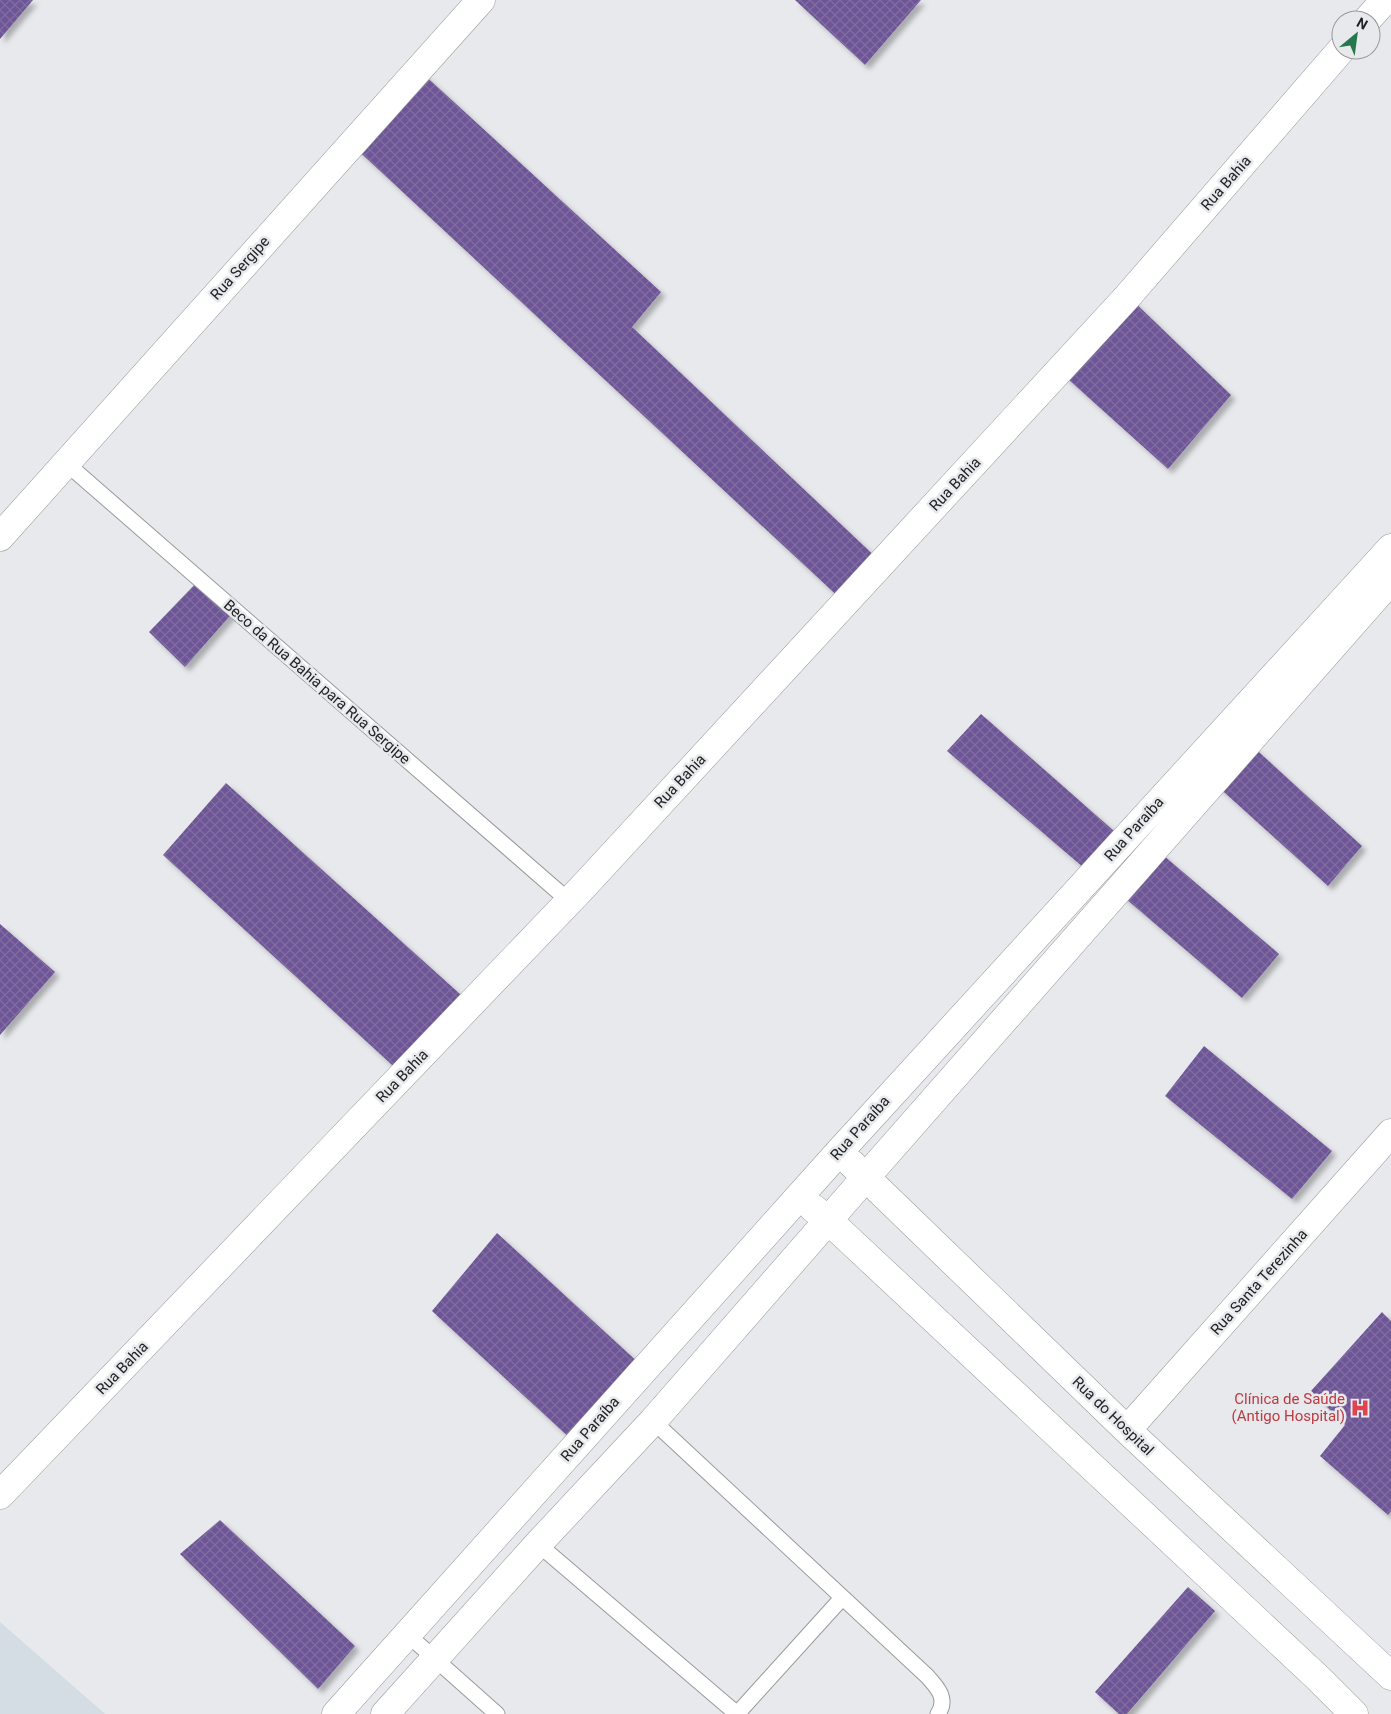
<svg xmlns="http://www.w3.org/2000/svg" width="1391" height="1714" font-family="Roboto,sans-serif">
	<defs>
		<pattern id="building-cross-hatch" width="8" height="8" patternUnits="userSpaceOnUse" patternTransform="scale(1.25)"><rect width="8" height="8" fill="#6d5497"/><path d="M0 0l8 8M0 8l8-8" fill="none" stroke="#816ea0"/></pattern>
		<filter id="shadow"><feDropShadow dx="4.5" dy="4.5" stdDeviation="2.5" flood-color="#0004"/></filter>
	</defs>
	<rect width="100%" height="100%" fill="#e7e9ec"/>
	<path fill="#d4dce4" d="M 0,1622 L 105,1714 L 0,1714 Z"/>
	<path fill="url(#building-cross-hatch)" filter="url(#shadow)" d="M 0,0 L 33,0 L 0,39 Z
		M 795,0 L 921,0 L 865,65 Z
		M 419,70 L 661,292 L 632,327 L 882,563 L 845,603 L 351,144 Z
		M 1128,296 L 1231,395 L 1168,469 L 1059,371 Z
		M 199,580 L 235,610 L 185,667 L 149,632 Z
		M 981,714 L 1122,838 L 1090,873 L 947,751 Z
		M 1250,744 L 1362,846 L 1328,886 L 1214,783 Z
		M 226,783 L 471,1004 L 403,1075 L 163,855 Z
		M 1156,849 L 1279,954 L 1242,998 L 1119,893 Z
		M 0,924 L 55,972 L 0,1035 Z
		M 1204,1046 L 1332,1151 L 1292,1199 L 1165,1096 Z
		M 497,1233 L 641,1365 L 572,1440 L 432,1311 Z
		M 1382,1312 L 1391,1321 L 1391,1511 L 1388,1515 L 1320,1456 L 1345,1425 L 1311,1391 Z
		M 220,1520 L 355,1646 L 318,1689 L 180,1554 Z
		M 1188,1587 L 1215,1611 L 1127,1714 L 1119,1714 L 1095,1692 Z"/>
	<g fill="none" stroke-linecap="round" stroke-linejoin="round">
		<g stroke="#989a9d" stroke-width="17">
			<path id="lane" d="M 66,463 L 569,901
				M 653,1421 L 927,1676 C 938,1688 948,1699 938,1714
				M 538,1544 L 737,1714
				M 407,1634 L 497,1714
				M 737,1714 L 842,1598"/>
		</g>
		<g stroke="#989a9d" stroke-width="29">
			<path id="street" d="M 1367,20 L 1385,0
				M 0,537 L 481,0
				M 852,1164 L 1127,1430 L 1391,1676
				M 813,1208 L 828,1220 L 1318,1678 L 1354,1714
				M 1127,1430 L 1391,1133
				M 0,1495 L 582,888 L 1128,296 L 1341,50
				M 336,1714 L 839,1152 L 1391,548
				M 385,1714 L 538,1544 L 653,1421 L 866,1177 L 1391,580"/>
		</g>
		<use href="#lane" stroke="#fff" stroke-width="15"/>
		<use href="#street" stroke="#fff" stroke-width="28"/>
	</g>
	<defs>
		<g id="hospital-bare" transform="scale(1.5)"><path d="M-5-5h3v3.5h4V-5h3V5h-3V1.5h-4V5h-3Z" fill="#e0444e" stroke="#e7e9ec" stroke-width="2.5" paint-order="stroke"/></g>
	</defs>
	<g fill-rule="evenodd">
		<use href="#hospital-bare" x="1360" y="1408"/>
	</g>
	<g text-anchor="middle" stroke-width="5" stroke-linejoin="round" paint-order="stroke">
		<g font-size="15" fill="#212223" stroke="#e7e9ec">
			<text transform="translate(1226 183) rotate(-49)" y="5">Rua Bahia</text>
			<text transform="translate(240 268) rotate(-48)" y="5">Rua Sergipe</text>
			<text transform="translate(955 484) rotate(-47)" y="5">Rua Bahia</text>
			<text transform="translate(317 682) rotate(41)" y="5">Beco da Rua Bahia para Rua Sergipe</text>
			<text transform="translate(680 781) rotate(-47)" y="5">Rua Bahia</text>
			<text transform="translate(1134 829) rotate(-48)" y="5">Rua Paraíba</text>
			<text transform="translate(402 1076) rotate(-46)" y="5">Rua Bahia</text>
			<text transform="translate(860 1128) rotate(-48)" y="5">Rua Paraíba</text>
			<text transform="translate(1259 1282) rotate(-48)" y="5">Rua Santa Terezinha</text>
			<text transform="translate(122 1368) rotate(-46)" y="5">Rua Bahia</text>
			<text transform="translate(1113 1416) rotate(44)" y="5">Rua do Hospital</text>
			<text transform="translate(590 1429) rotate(-49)" y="5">Rua Paraíba</text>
		</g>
		<g font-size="15" fill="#be3a42" stroke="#e7e9ec" text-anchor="end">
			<text x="1345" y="1404">Clínica de Saúde<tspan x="1345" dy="17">(Antigo Hospital)</tspan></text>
		</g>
	</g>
	<g transform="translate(1356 35) rotate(29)"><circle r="24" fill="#e7e9ec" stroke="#98999c"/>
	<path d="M0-4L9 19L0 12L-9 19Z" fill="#25784b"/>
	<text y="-8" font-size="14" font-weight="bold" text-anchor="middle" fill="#212223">N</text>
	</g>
</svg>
